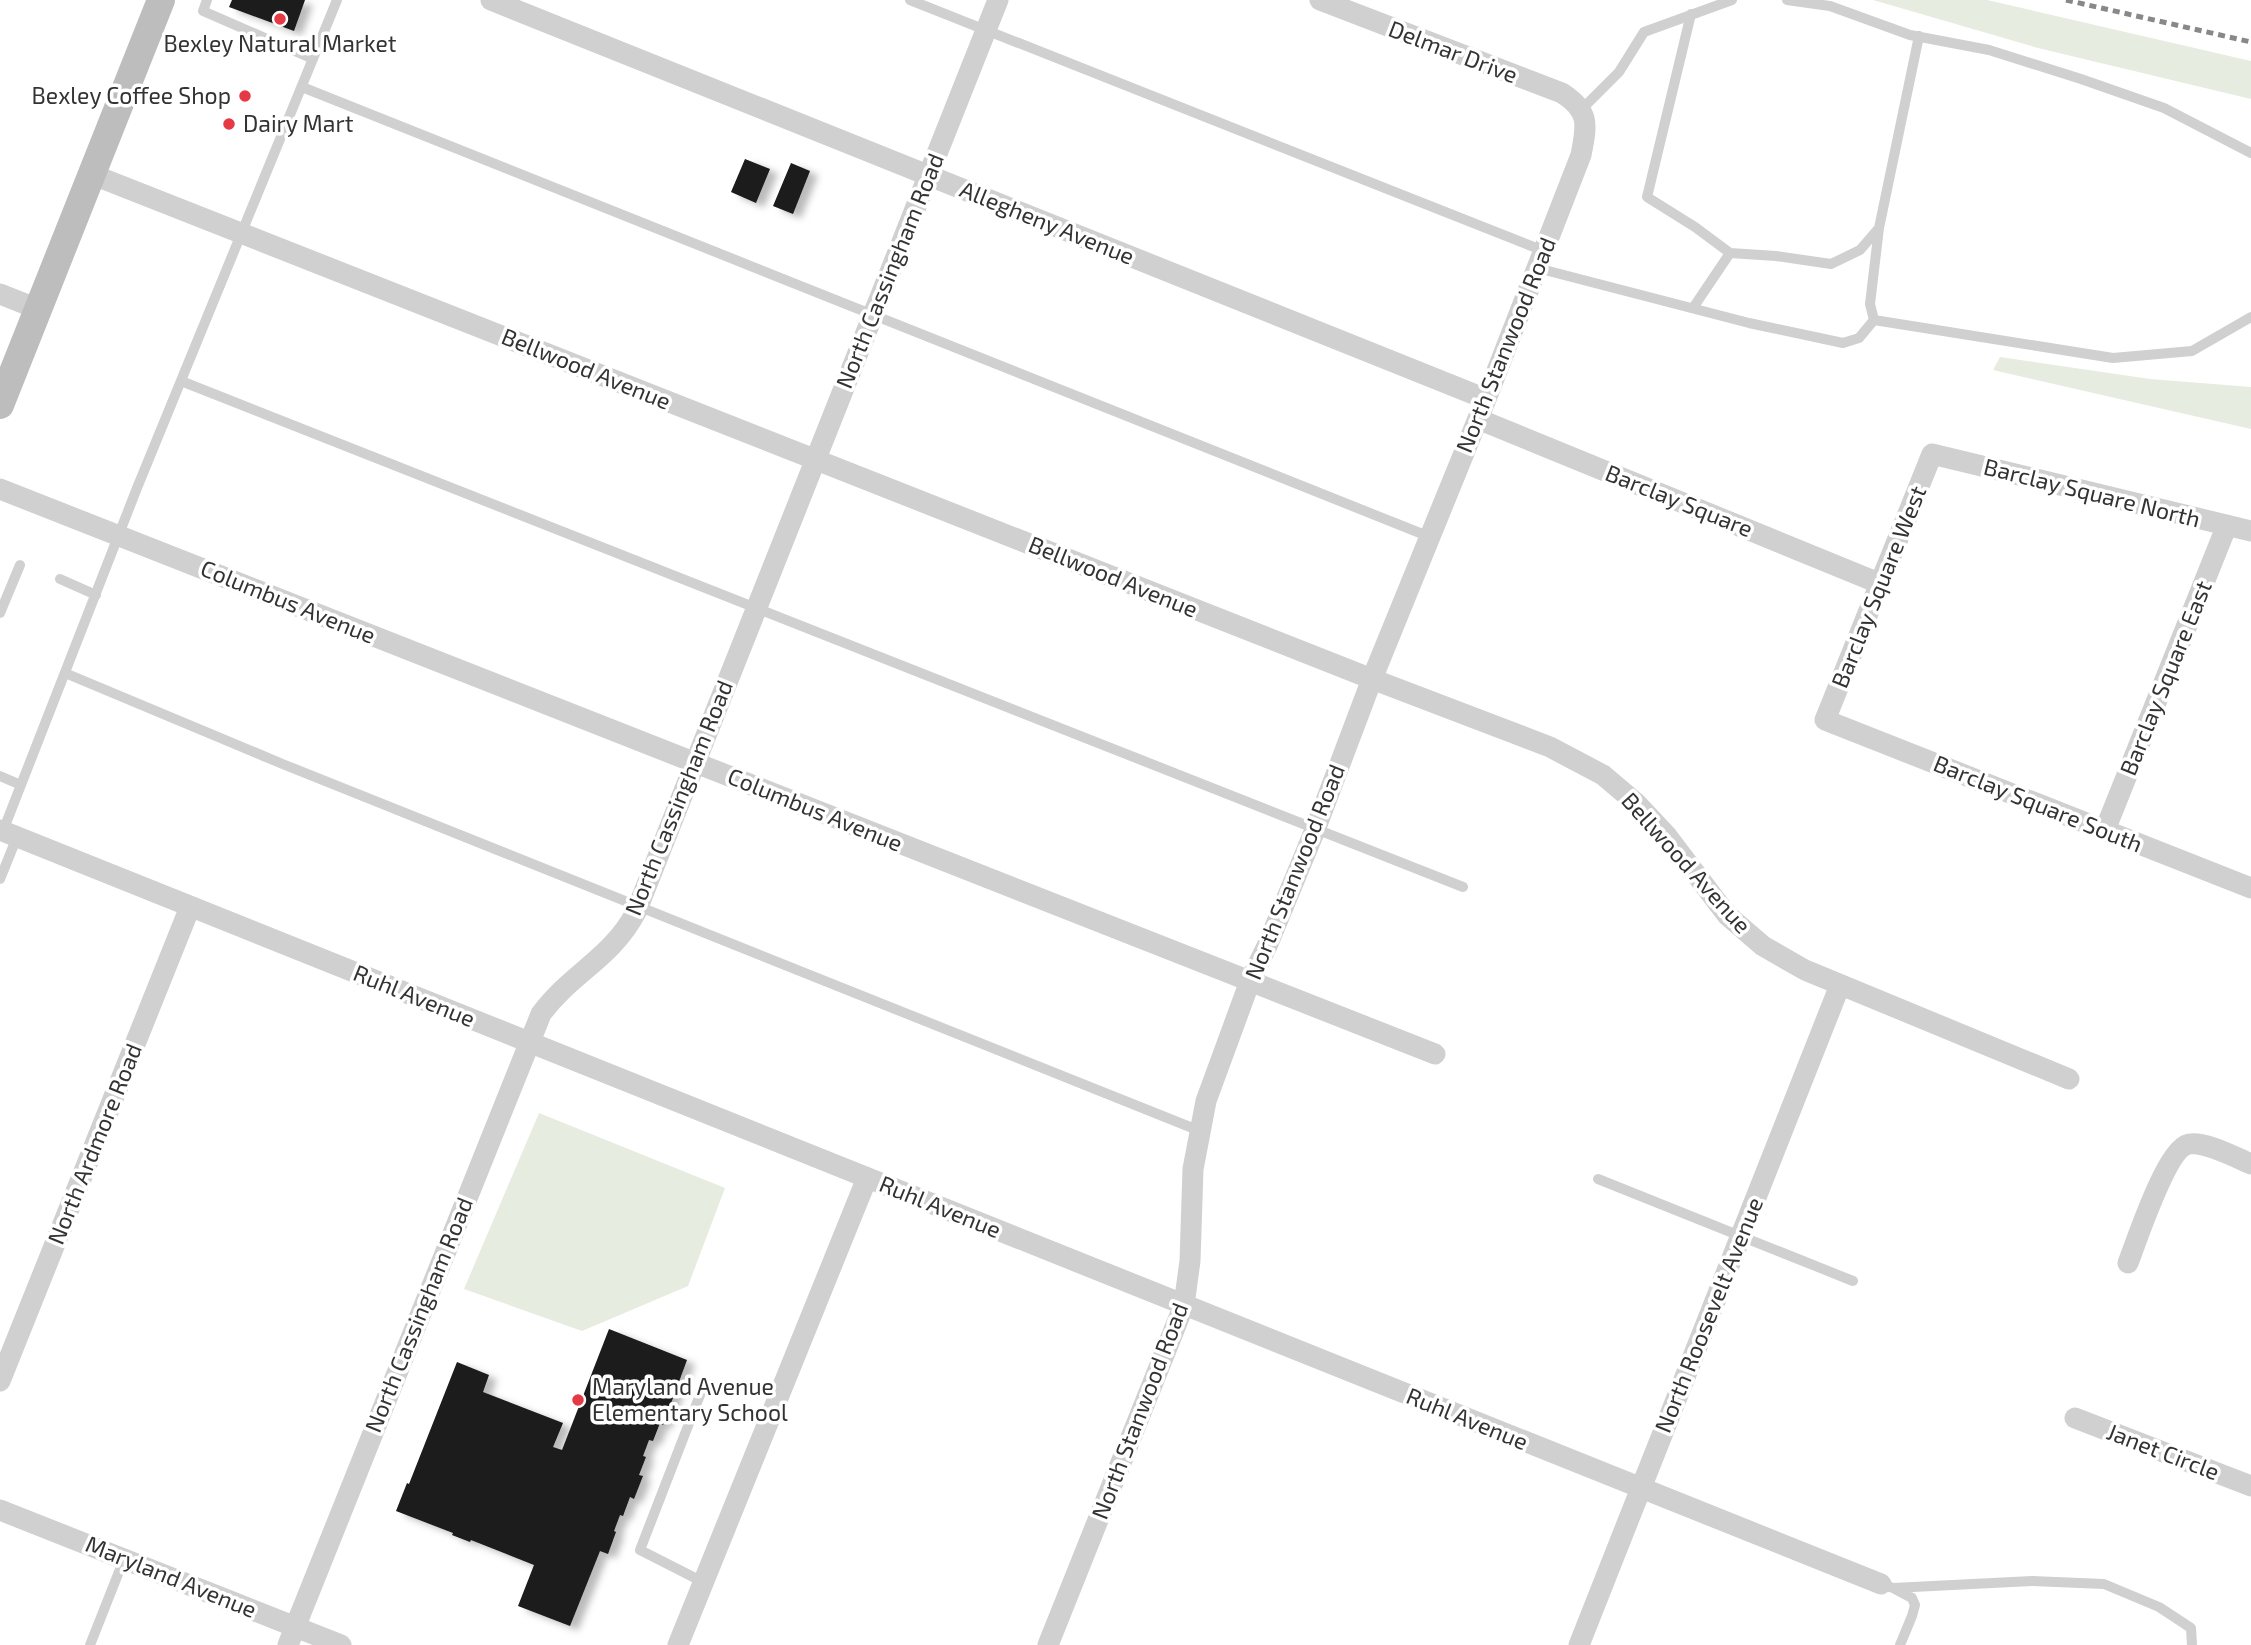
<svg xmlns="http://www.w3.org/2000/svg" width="2251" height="1645" font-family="'Exo 2',sans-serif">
	<defs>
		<filter id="shadow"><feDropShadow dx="8" dy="4.5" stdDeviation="3.5" flood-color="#0004"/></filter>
	</defs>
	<rect width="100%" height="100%" fill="#fff"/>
	<path fill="#e6ecdf" d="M 1873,0 L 1987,0 L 2251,61 L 2251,99 L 2038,48 Z
		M 2000,357 L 2150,379 L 2251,387 L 2251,429 L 1993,370 Z
		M 539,1113 L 725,1188 L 688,1286 L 582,1331 L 464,1289 Z"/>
	<path fill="#1a1a1a" filter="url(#shadow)" d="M 232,0 L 305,0 L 294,31 L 229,7 Z
		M 745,159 L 770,169 L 756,203 L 731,192 Z
		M 791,163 L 810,171 L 793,214 L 773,206 Z
		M 609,1329 L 687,1360 L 663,1425 L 660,1423 L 653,1441 L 649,1440 L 643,1456 L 646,1457 L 639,1475 L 643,1476 L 634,1499 L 630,1497 L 623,1516 L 620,1515 L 614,1531 L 616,1532 L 608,1554 L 600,1551 L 570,1626 L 518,1606 L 534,1565 L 471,1540 L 470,1542 L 452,1535 L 453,1533 L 396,1511 L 407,1483 L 409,1484 L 457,1362 L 489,1375 L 483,1392 L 563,1423 L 553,1447 L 562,1450 Z"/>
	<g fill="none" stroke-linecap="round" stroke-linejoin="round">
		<path stroke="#d0d0d0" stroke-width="10" d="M 207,0 L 203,11 L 313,59
			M 910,0 L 1544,251
			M 1787,0 L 1830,6 L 1910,35 L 1989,50 L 2081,79 L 2164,108 L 2251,153
			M 1691,14 L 1647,197 L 1695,227 L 1730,253
			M 302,87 L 1430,537
			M 1582,109 L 1619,72 L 1644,32 L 1732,0
			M 1537,268 L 1749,323 L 1843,343 L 1859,338 L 1874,320 L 2113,358 L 2192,351 L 2251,317
			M 1693,308 L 1730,253 L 1776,256 L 1831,264 L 1860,250 L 1879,228 L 1919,36
			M 1874,320 L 1870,304 L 1879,228
			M 181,381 L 1463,887
			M 60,579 L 96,595
			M 0,613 L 20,565
			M 65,673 L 285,765 L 1200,1131
			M 0,776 L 21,785
			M 3,831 L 137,488 L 337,0
			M 0,879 L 17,837
			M 1598,1179 L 1853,1281
			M 703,1582 L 640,1550 L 705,1382
			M 1881,1584 L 1893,1588 L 2032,1581 L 2104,1584 L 2159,1607 L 2191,1628 L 2192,1645
			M 1895,1589 L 1912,1598 L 1915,1605 L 1912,1616 L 1900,1645
			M 90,1645 L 124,1559"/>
		<path stroke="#d0d0d0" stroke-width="21" d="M 491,0 L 1486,399
			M 91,174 L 1372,679 L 1550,747 L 1603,775 L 1636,803 L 1667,836 L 1727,915 L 1763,946 L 1805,970 L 2069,1079
			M 0,294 L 38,309
			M 1478,419 L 1881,584
			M 0,489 L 1435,1054
			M 2251,531 L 1932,454 L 1825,720 L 2251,888
			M 0,830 L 1881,1584
			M 2105,830 L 2227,525
			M 2128,1263 C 2137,1240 2167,1148 2189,1144 C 2205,1141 2235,1157 2251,1164
			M 0,1381 L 190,907
			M 2075,1418 L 2251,1486
			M 0,1510 L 341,1645
			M 288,1645 L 541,1014 C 570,974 612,958 636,912 L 998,0
			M 678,1645 L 867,1178
			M 1048,1645 L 1184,1305 L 1190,1261 L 1193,1169 L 1206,1101 L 1250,981 L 1267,946 L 1315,830 L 1372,679 L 1486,399 L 1581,155 C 1587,125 1590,111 1562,93 L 1320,0
			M 1579,1645 L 1840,985"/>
		<path stroke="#bdbdbd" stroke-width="28" d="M 0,405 L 161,0"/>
		<path stroke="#888" stroke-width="5" stroke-dasharray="7 5" stroke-linecap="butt" d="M 2066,0 L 2251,42"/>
	</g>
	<g fill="#e63946" stroke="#fff" stroke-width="2.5">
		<circle cx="280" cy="19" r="7"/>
		<circle cx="245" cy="96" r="7"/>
		<circle cx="229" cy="124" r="7"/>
		<circle cx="578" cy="1400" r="7"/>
	</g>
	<g text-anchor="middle" stroke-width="7" stroke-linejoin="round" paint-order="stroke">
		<g font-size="23" fill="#333" stroke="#fff" text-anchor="start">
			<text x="280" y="52" text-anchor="middle">Bexley Natural Market</text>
			<text x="231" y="104" text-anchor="end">Bexley Coffee Shop</text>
			<text x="243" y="132">Dairy Mart</text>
			<text x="592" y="1395">Maryland Avenue<tspan x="592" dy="26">Elementary School</tspan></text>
		</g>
		<g font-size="23" fill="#333" stroke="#fff">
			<text transform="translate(1453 52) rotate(21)" y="8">Delmar Drive</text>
			<text transform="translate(1047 223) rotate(22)" y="8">Allegheny Avenue</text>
			<text transform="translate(890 271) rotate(-68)" y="8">North Cassingham Road</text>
			<text transform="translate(1506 345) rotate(-68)" y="8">North Stanwood Road</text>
			<text transform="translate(586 369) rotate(22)" y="8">Bellwood Avenue</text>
			<text transform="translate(2092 493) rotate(14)" y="8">Barclay Square North</text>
			<text transform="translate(1679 501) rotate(22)" y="8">Barclay Square</text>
			<text transform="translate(1113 577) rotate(22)" y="8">Bellwood Avenue</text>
			<text transform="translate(1879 587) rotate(-68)" y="8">Barclay Square West</text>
			<text transform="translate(288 602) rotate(22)" y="8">Columbus Avenue</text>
			<text transform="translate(2166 678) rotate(-68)" y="8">Barclay Square East</text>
			<text transform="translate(679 798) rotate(-68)" y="8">North Cassingham Road</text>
			<text transform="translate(2038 804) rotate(22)" y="8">Barclay Square South</text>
			<text transform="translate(815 810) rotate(22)" y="8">Columbus Avenue</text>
			<text transform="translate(1686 863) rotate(48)" y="8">Bellwood Avenue</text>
			<text transform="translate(1295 872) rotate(-68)" y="8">North Stanwood Road</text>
			<text transform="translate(414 996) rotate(22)" y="8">Ruhl Avenue</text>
			<text transform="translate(95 1144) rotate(-68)" y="8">North Ardmore Road</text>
			<text transform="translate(940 1207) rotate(22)" y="8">Ruhl Avenue</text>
			<text transform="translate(419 1315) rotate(-68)" y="8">North Cassingham Road</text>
			<text transform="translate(1709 1315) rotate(-68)" y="8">North Roosevelt Avenue</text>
			<text transform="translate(1140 1411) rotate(-69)" y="8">North Stanwood Road</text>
			<text transform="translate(1467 1419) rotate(22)" y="8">Ruhl Avenue</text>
			<text transform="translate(2163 1452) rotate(21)" y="8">Janet Circle</text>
			<text transform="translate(171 1577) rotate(22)" y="8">Maryland Avenue</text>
		</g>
	</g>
</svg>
